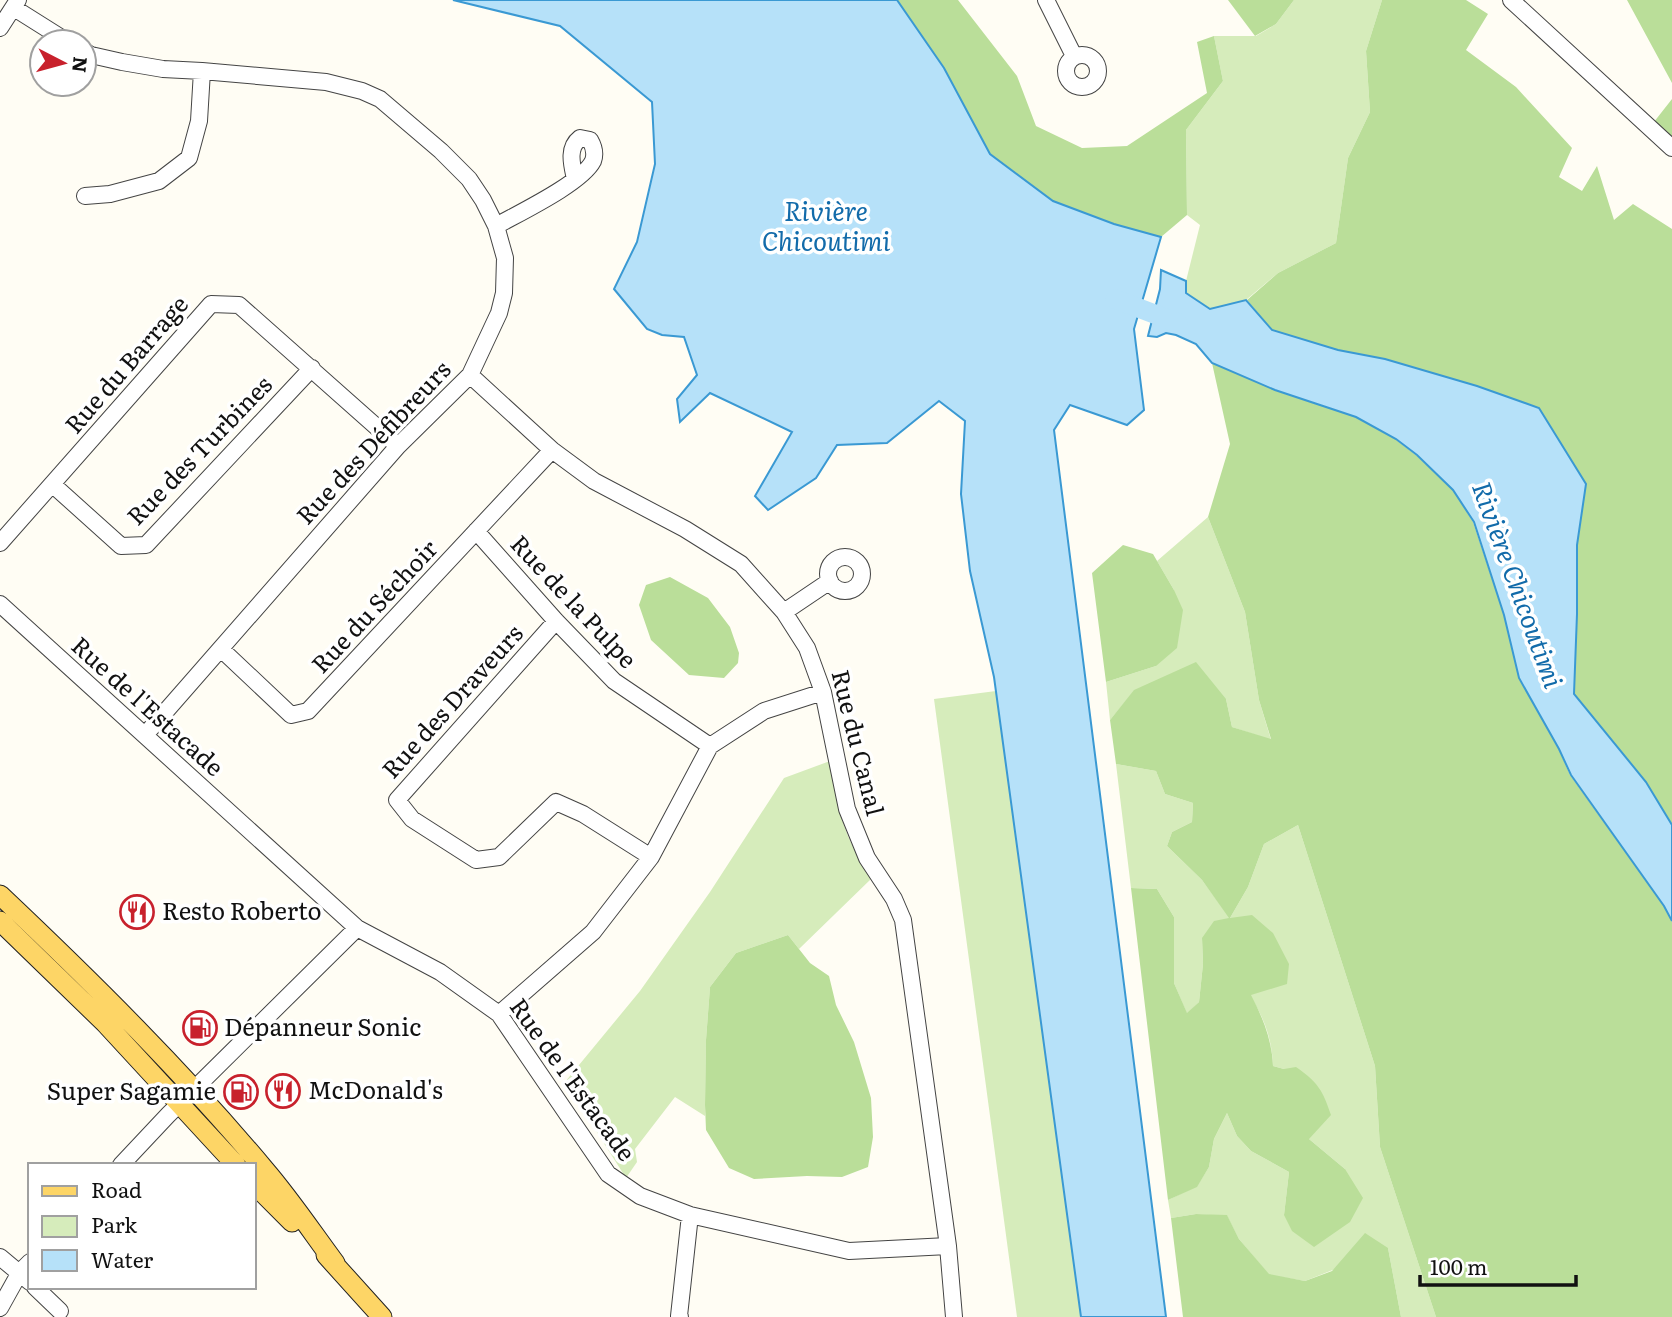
<svg xmlns="http://www.w3.org/2000/svg" width="1672" height="1317" font-family="Literata,serif">
	<rect width="100%" height="100%" fill="#fffdf4"/>
	<path fill="#d6ecbb" d="M 1294,0 L 1382,0 L 1366,51 L 1370,112 L 1348,158 L 1336,243 L 1278,273 L 1246,300 L 1211,309 L 1186,293 L 1186,281 L 1200,225 L 1187,215 L 1186,130 L 1223,81 L 1214,36 L 1256,36 L 1276,24 Z
		M 1208,517 L 1245,612 L 1259,700 L 1271,740 L 1232,727 L 1226,699 L 1135,690 L 1110,720 L 1106,682 L 1156,666 L 1174,590 L 1157,561 Z
		M 996,691 L 1081,1317 L 1017,1317 L 934,699 Z
		M 830,761 C 834,783 837,807 845,828 C 851,846 862,862 871,879 L 799,949 L 788,935 L 736,953 L 710,987 L 706,1040 L 705,1116 L 675,1097 L 635,1149 L 637,1162 L 626,1178 L 565,1082 L 640,991 L 710,892 L 784,778 Z
		M 1116,764 L 1156,771 L 1165,794 L 1193,803 L 1192,822 L 1172,832 L 1167,846 L 1202,880 L 1230,918 L 1248,887 L 1264,844 L 1298,825 L 1375,1066 L 1380,1147 L 1436,1317 L 1401,1317 L 1388,1248 L 1305,1281 L 1269,1275 L 1239,1239 L 1227,1216 L 1196,1214 L 1171,1218 L 1168,1200 L 1197,1186 L 1209,1167 L 1214,1139 L 1227,1113 L 1237,1136 L 1251,1151 L 1289,1172 L 1284,1215 L 1345,1169 L 1309,1139 L 1284,1069 L 1273,1066 C 1271,1009 1237,978 1202,938 L 1203,964 L 1199,1002 L 1187,1014 L 1174,983 L 1174,917 L 1157,889 L 1131,888 Z"/>
	<path fill="#bade99" d="M 897,0 L 958,0 L 1017,76 L 1036,126 L 1082,148 L 1127,146 L 1207,93 L 1197,42 L 1214,36 L 1223,81 L 1186,130 L 1187,215 L 1161,237 L 1114,224 L 1053,201 L 990,154 L 944,68 Z
		M 1228,0 L 1294,0 L 1276,24 L 1255,36 Z
		M 1382,0 L 1466,0 L 1488,14 L 1466,50 L 1516,87 L 1572,148 L 1559,177 L 1582,191 L 1597,166 L 1614,220 L 1633,204 L 1672,229 L 1672,824 L 1646,782 L 1573,694 L 1577,614 L 1577,545 L 1586,484 L 1477,386 L 1385,359 L 1338,350 L 1272,330 L 1247,300 L 1278,273 L 1336,243 L 1348,158 L 1370,112 L 1366,51 Z
		M 1627,0 L 1672,0 L 1672,83 Z
		M 1672,99 L 1672,148 L 1650,127 Z
		M 1212,363 L 1275,390 L 1356,417 L 1395,439 L 1417,456 L 1453,490 L 1473,522 L 1504,615 L 1519,678 L 1559,750 L 1570,775 L 1664,906 L 1672,922 L 1672,1317 L 1436,1317 L 1380,1147 L 1375,1066 L 1298,825 L 1264,844 L 1248,887 L 1230,918 L 1252,915 L 1273,933 L 1289,964 L 1287,984 L 1251,995 C 1263,1018 1272,1040 1273,1066 L 1284,1069 L 1296,1067 C 1318,1082 1323,1091 1331,1115 L 1309,1139 L 1345,1169 L 1363,1198 L 1350,1222 L 1314,1247 L 1292,1231 L 1284,1215 L 1289,1172 L 1251,1151 L 1237,1136 L 1227,1113 L 1214,1139 L 1209,1167 L 1197,1187 L 1168,1200 L 1131,888 L 1157,889 L 1174,917 L 1174,983 L 1187,1013 L 1199,1002 L 1203,964 L 1202,938 L 1214,921 L 1229,918 L 1202,880 L 1167,846 L 1172,832 L 1192,822 L 1193,803 L 1165,794 L 1156,771 L 1116,764 L 1110,720 L 1134,690 L 1196,662 L 1226,699 L 1232,727 L 1271,739 L 1259,700 L 1245,612 L 1208,517 L 1230,444 Z
		M 1123,545 L 1153,554 L 1174,590 L 1183,610 L 1177,648 L 1156,666 L 1106,682 L 1092,573 Z
		M 670,577 L 708,598 L 730,627 L 739,653 L 738,663 L 724,678 L 689,675 L 651,640 L 639,605 L 646,585 Z
		M 788,935 L 810,963 L 829,976 L 836,1005 L 854,1042 L 871,1098 L 873,1137 L 868,1167 L 842,1177 L 807,1176 L 754,1179 L 729,1168 L 706,1130 L 705,1105 L 706,1040 L 710,987 L 736,953 Z
		M 1196,1214 L 1227,1215 L 1239,1239 L 1269,1274 L 1305,1281 L 1332,1271 L 1365,1233 L 1388,1248 L 1401,1317 L 1183,1317 L 1171,1218 Z"/>
	<path fill="#b6e1f9" stroke="#3a99d3" stroke-width="2" d="M 453,0 L 897,0 L 944,68 L 990,154 L 1053,201 L 1114,224 L 1161,237 L 1134,329 L 1144,410 L 1127,425 L 1070,405 L 1054,430 L 1166,1317 L 1081,1317 L 994,677 L 970,571 L 961,494 L 965,421 L 939,401 L 887,443 L 837,445 L 816,478 L 768,510 L 755,496 L 792,432 L 710,393 L 680,422 L 677,399 L 697,375 L 684,337 L 662,335 L 647,329 L 614,289 L 637,242 L 655,164 L 652,102 L 560,26 Z
		M 1161,270 L 1186,281 L 1186,293 L 1210,309 L 1246,300 L 1272,330 L 1338,350 L 1385,359 L 1477,386 L 1539,408 L 1586,484 L 1577,545 L 1577,614 L 1574,694 L 1646,782 L 1672,825 L 1672,921 L 1664,906 L 1571,775 L 1559,749 L 1519,678 L 1504,615 L 1474,522 L 1453,490 L 1417,455 L 1396,439 L 1356,417 L 1275,390 L 1212,363 L 1196,344 L 1176,335 L 1166,333 L 1157,337 L 1148,336 L 1160,289 Z"/>
	<g fill="none" stroke-linecap="round" stroke-linejoin="round">
		<path stroke="#b6e1f9" stroke-width="19" d="M 1115,299 L 1178,323"/>
		<g stroke="#444" stroke-width="18">
			<path id="minor" d="M 1046,0 L 1074,56
				M 1511,0 L 1672,148
				M 14,8 L 68,42
				M 0,28 L 18,0
				M 84,51 L 91,55 L 122,62 L 163,69 L 202,71 L 326,82 L 362,91 L 380,99 L 441,151 L 469,179 L 483,200 L 496,226 L 505,258 L 504,293 L 499,313 L 470,375 L 398,446 L 145,735
				M1066 71a16 16 0 1 1 32 0a16 16 0 1 1-32 0Z
				M 85,196 L 110,194 L 159,181 L 189,158 L 199,121 L 202,71
				M 496,226 C 519,213 582,183 593,161 C 596,153 594,147 590,140 L 580,138 C 567,148 572,165 575,179
				M 470,375 L 552,450 L 594,481 L 685,529 L 741,564 L 784,612 L 807,648 L 823,692 L 847,809 L 867,858 L 894,899 L 903,920 L 948,1246 L 954,1317
				M 52,484 L 121,546 L 146,545 L 312,368
				M 476,531 L 556,621 L 614,681 L 710,746
				M 0,543 L 211,304 L 239,305 L 398,446
				M828 574a17 17 0 1 1 34 0a17 17 0 1 1-34 0Z
				M 0,604 L 357,928 L 440,972 L 499,1014 L 608,1174 L 640,1196 L 690,1215 L 849,1251 L 948,1246
				M 784,612 L 830,581
				M 556,621 L 397,800 L 412,819 L 476,860 L 499,857 L 556,802 L 583,814 L 651,857
				M 221,649 L 291,715 L 308,711 L 552,450
				M 499,1014 L 593,932 L 651,857 L 710,746 L 764,711 L 823,692
				M 121,1165 L 168,1115 L 357,928
				M 0,1257 L 30,1282
				M 35,1287 L 60,1311
				M 0,1308 L 20,1272 L 30,1262
				M 680,1317 L 679,1316 L 690,1215"/>
		</g>
		<g stroke="#222" stroke-width="21">
			<path id="major" d="M 0,895 C 92,982 183,1072 265,1170 C 290,1199 312,1232 335,1263
				M 0,921 L 105,1023 L 236,1165
				M 254,1184 L 292,1222
				M 326,1255 L 382,1317"/>
		</g>
		<use href="#minor" stroke="#fff" stroke-width="16"/>
		<use href="#major" stroke="#fdd566" stroke-width="19"/>
	</g>
	<defs>
		<g id="restaurant-ring" transform="scale(1.75)"><circle r="9.5" fill="#fff" stroke="#c8212c" stroke-width="1.5"/><path d="M-5-6h1v4h1v-4h1v4h1v-4h1v5L-1.5 .5V6h-2V.5L-5-1ZM5-6V6H3V1.5H1.5Q1.5-4 5-6Z" fill="#c8212c"/></g>
		<g id="fuel-ring" transform="scale(1.75)"><circle r="9.5" fill="#fff" stroke="#c8212c" stroke-width="1.5"/><path d="M-5.5-6h7V0h2V4h1.3V-2.5L3-4.5l.8-.8L6-3V5H2.5V1h-1V6h-7ZM-4.2-4.7v3.2H.2V-4.7Z" fill="#c8212c"/></g>
	</defs>
	<g fill-rule="evenodd">
		<use href="#restaurant-ring" x="137" y="912"/>
		<use href="#fuel-ring" x="200" y="1028"/>
		<use href="#restaurant-ring" x="283" y="1091"/>
		<use href="#fuel-ring" x="241" y="1092"/>
	</g>
	<g text-anchor="middle" stroke-width="7" stroke-linejoin="round" paint-order="stroke">
		<g font-size="24" fill="#111" stroke="#fff">
			<text transform="translate(127 365) rotate(-49)" y="8">Rue du Barrage</text>
			<text transform="translate(374 443) rotate(-47)" y="8">Rue des Défibreurs</text>
			<text transform="translate(200 451) rotate(-46)" y="8">Rue des Turbines</text>
			<text transform="translate(573 602) rotate(47)" y="8">Rue de la Pulpe</text>
			<text transform="translate(375 607) rotate(-47)" y="8">Rue du Séchoir</text>
			<text transform="translate(453 702) rotate(-48)" y="8">Rue des Draveurs</text>
			<text transform="translate(147 707) rotate(42)" y="8">Rue de l'Estacade</text>
			<text transform="translate(857 743) rotate(76)" y="8">Rue du Canal</text>
			<text transform="translate(572 1080) rotate(54)" y="8">Rue de l'Estacade</text>
		</g>
		<g font-size="24" fill="#111" stroke="#fff" text-anchor="start">
			<text x="162" y="920">Resto Roberto</text>
			<text x="224" y="1036">Dépanneur Sonic</text>
			<text x="308" y="1099">McDonald's</text>
			<text x="216" y="1100" text-anchor="end">Super Sagamie</text>
		</g>
		<g font-size="26" font-style="italic" fill="#126baa" stroke="#fff">
			<text x="826" y="221">Rivière<tspan x="826" dy="30">Chicoutimi</tspan></text>
			<text transform="translate(1517 585) rotate(70)" y="9">Rivière Chicoutimi</text>
		</g>
	</g>
	<rect x="28" y="1163" width="228" height="126" fill="#ffffff" stroke="#a0a0a0" stroke-width="2"/>
	<rect x="42" y="1186" width="35" height="10" fill="#fdd566" stroke="#a0a0a0" stroke-width="2"/>
	<text x="91" y="1198" font-size="21" fill="#111111">Road</text>
	<rect x="42" y="1216" width="35" height="21" fill="#d6ecbb" stroke="#a0a0a0" stroke-width="2"/>
	<text x="91" y="1233" font-size="21" fill="#111111">Park</text>
	<rect x="42" y="1250" width="35" height="21" fill="#b6e1f9" stroke="#a0a0a0" stroke-width="2"/>
	<text x="91" y="1268" font-size="21" fill="#111111">Water</text>
	<g transform="translate(63 63) rotate(96)"><circle r="33" fill="#ffffff" stroke="#a0a0a0" stroke-width="2"/>
	<path d="M0-5L12 26L0 18L-12 26Z" fill="#c8212c"/>
	<text y="-10" font-size="19" font-weight="bold" text-anchor="middle" fill="#111111">N</text>
	</g>
	<path d="M1420 1275v10h156v-10" fill="none" stroke="#111111" stroke-width="3.5"/>
	<text x="1430" y="1275" font-size="21" fill="#111111" stroke="#ffffff" stroke-width="5" paint-order="stroke">100 m</text>
</svg>
